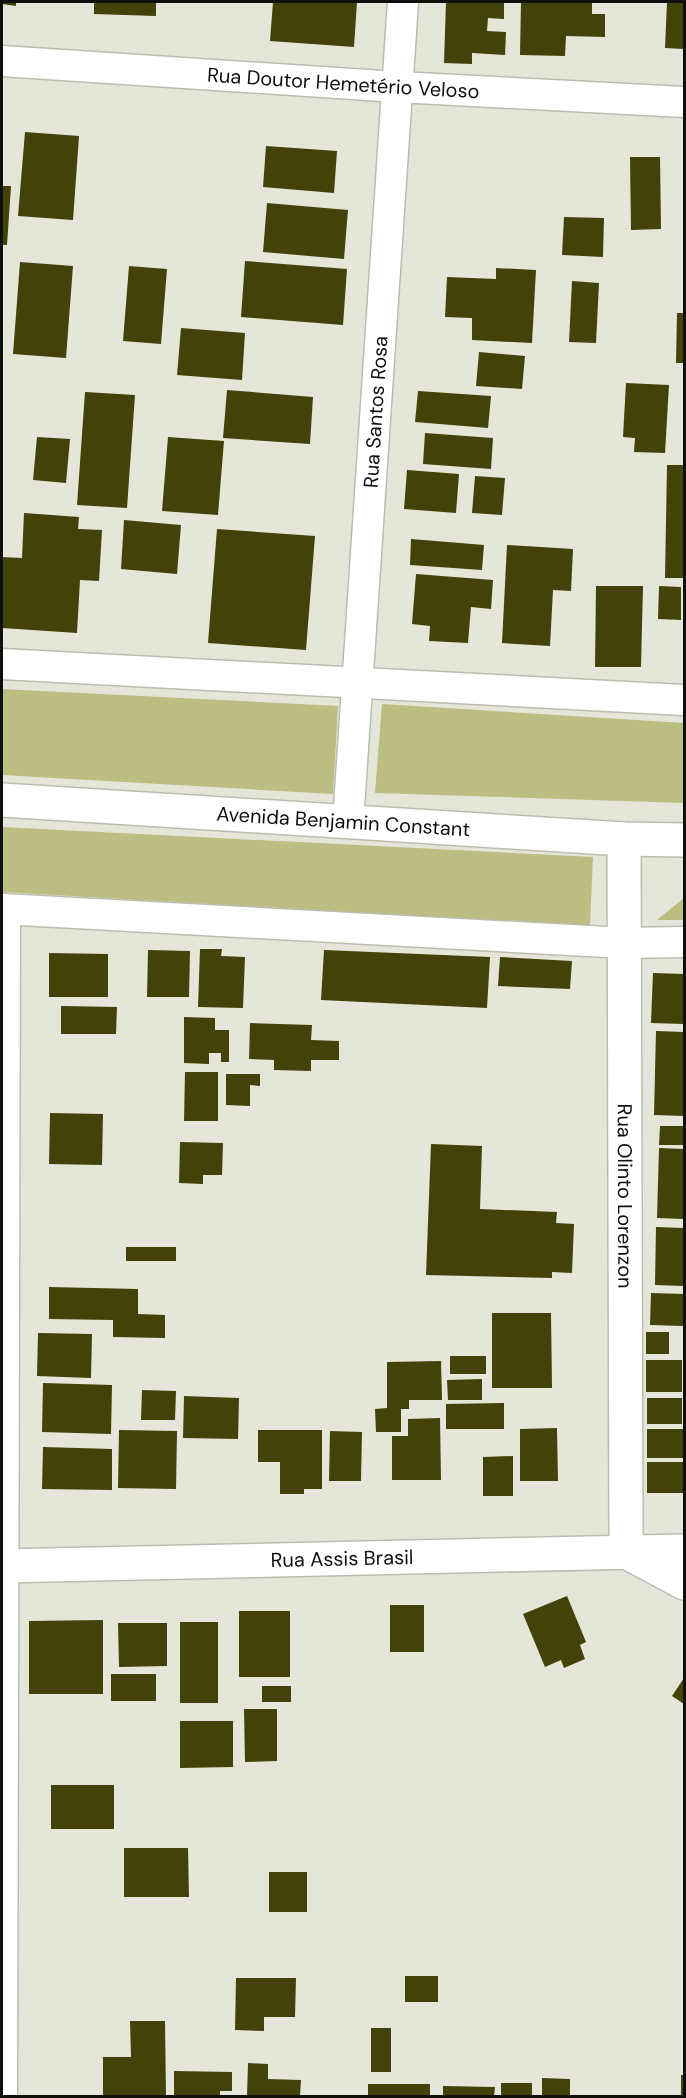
<svg xmlns="http://www.w3.org/2000/svg" width="686" height="2098" font-family="'DM Sans',sans-serif">
	<rect width="100%" height="100%" fill="#e5e5d9"/>
	<path fill="#bbbd81" d="M 2,689 L 338,706 L 333,794 L 2,775 Z
		M 382,704 L 684,723 L 684,803 L 375,793 Z
		M 2,827 L 593,857 L 590,926 L 2,892 Z
		M 684,898 L 684,920 L 657,920 Z"/>
	<path fill="#434208" d="M 2,2 L 16,2 L 16,6 L 2,4 Z
		M 94,2 L 156,2 L 156,16 L 94,14 Z
		M 273,2 L 357,2 L 354,47 L 270,41 Z
		M 446,2 L 504,2 L 504,19 L 488,18 L 487,31 L 506,32 L 505,55 L 472,53 L 472,64 L 444,63 Z
		M 521,2 L 592,2 L 592,14 L 605,14 L 605,37 L 566,36 L 565,56 L 520,55 Z
		M 667,2 L 684,2 L 684,49 L 665,48 Z
		M 25,132 L 79,136 L 73,220 L 18,216 Z
		M 266,146 L 337,151 L 334,193 L 263,187 Z
		M 630,157 L 660,157 L 661,229 L 631,230 Z
		M 2,186 L 11,186 L 7,245 L 2,245 Z
		M 267,203 L 348,210 L 344,259 L 263,252 Z
		M 564,217 L 604,218 L 603,257 L 562,255 Z
		M 245,261 L 347,269 L 343,325 L 241,317 Z
		M 20,262 L 73,266 L 66,358 L 13,354 Z
		M 129,266 L 167,269 L 161,344 L 123,341 Z
		M 496,268 L 536,270 L 532,343 L 472,340 L 472,318 L 445,317 L 447,277 L 496,279 Z
		M 572,281 L 599,283 L 596,343 L 569,342 Z
		M 677,313 L 684,313 L 684,363 L 676,363 Z
		M 181,328 L 245,333 L 242,380 L 177,375 Z
		M 479,352 L 525,356 L 522,389 L 476,386 Z
		M 626,383 L 669,385 L 665,453 L 634,452 L 635,438 L 623,437 Z
		M 227,390 L 313,397 L 310,444 L 223,438 Z
		M 418,391 L 491,396 L 488,428 L 415,422 Z
		M 85,392 L 135,395 L 127,508 L 77,505 Z
		M 425,433 L 493,438 L 491,469 L 423,464 Z
		M 37,437 L 70,439 L 66,483 L 33,480 Z
		M 168,437 L 224,441 L 218,515 L 162,511 Z
		M 667,465 L 684,465 L 684,578 L 665,578 Z
		M 407,470 L 459,474 L 456,513 L 404,509 Z
		M 475,476 L 505,478 L 502,515 L 472,513 Z
		M 24,513 L 79,517 L 78,529 L 102,530 L 99,581 L 80,580 L 77,633 L 2,628 L 2,557 L 22,558 Z
		M 124,520 L 181,525 L 177,574 L 121,569 Z
		M 217,529 L 315,536 L 306,650 L 208,643 Z
		M 411,539 L 484,545 L 482,570 L 410,565 Z
		M 507,545 L 573,549 L 571,591 L 553,590 L 550,646 L 502,643 Z
		M 416,574 L 493,580 L 491,609 L 471,607 L 468,643 L 429,641 L 430,626 L 412,624 Z
		M 596,586 L 643,586 L 641,667 L 595,667 Z
		M 659,586 L 681,587 L 681,620 L 658,619 Z
		M 200,949 L 222,949 L 221,956 L 245,957 L 243,1008 L 198,1007 Z
		M 148,950 L 190,951 L 189,997 L 147,997 Z
		M 324,950 L 490,957 L 487,1008 L 321,1000 Z
		M 49,953 L 108,954 L 108,997 L 49,997 Z
		M 500,957 L 572,961 L 570,989 L 498,986 Z
		M 653,973 L 684,974 L 684,1024 L 651,1023 Z
		M 61,1006 L 117,1007 L 116,1034 L 61,1034 Z
		M 184,1017 L 215,1018 L 215,1030 L 229,1030 L 229,1062 L 221,1062 L 221,1053 L 209,1053 L 209,1064 L 184,1063 Z
		M 250,1023 L 312,1025 L 311,1040 L 339,1041 L 339,1060 L 311,1060 L 311,1071 L 274,1070 L 274,1060 L 249,1059 Z
		M 656,1031 L 684,1032 L 684,1116 L 654,1115 Z
		M 185,1072 L 218,1072 L 218,1121 L 184,1121 Z
		M 226,1074 L 260,1074 L 260,1086 L 250,1085 L 250,1106 L 226,1105 Z
		M 50,1113 L 103,1114 L 102,1165 L 49,1164 Z
		M 660,1126 L 684,1126 L 684,1145 L 659,1145 Z
		M 180,1142 L 223,1143 L 222,1175 L 203,1175 L 203,1184 L 179,1183 Z
		M 431,1144 L 482,1146 L 480,1209 L 557,1212 L 556,1223 L 574,1224 L 572,1273 L 552,1272 L 552,1278 L 426,1275 Z
		M 659,1148 L 684,1149 L 684,1219 L 657,1218 Z
		M 656,1227 L 684,1228 L 684,1286 L 655,1285 Z
		M 126,1247 L 176,1247 L 176,1261 L 126,1261 Z
		M 49,1287 L 138,1289 L 138,1314 L 165,1315 L 165,1338 L 113,1337 L 113,1320 L 49,1319 Z
		M 651,1293 L 684,1294 L 684,1326 L 650,1325 Z
		M 492,1313 L 551,1313 L 552,1388 L 492,1388 Z
		M 646,1332 L 669,1332 L 669,1354 L 646,1354 Z
		M 38,1333 L 92,1334 L 91,1378 L 37,1376 Z
		M 450,1356 L 486,1356 L 486,1374 L 450,1374 Z
		M 646,1360 L 682,1360 L 682,1392 L 646,1392 Z
		M 441,1361 L 442,1400 L 409,1400 L 409,1409 L 401,1409 L 401,1432 L 376,1432 L 375,1409 L 387,1408 L 387,1362 Z
		M 482,1379 L 482,1400 L 448,1400 L 447,1380 Z
		M 43,1383 L 112,1385 L 111,1434 L 42,1432 Z
		M 142,1390 L 176,1391 L 175,1420 L 141,1420 Z
		M 184,1396 L 239,1398 L 238,1439 L 183,1438 Z
		M 647,1398 L 682,1398 L 682,1424 L 647,1424 Z
		M 504,1403 L 504,1429 L 446,1429 L 446,1404 Z
		M 440,1418 L 441,1480 L 392,1480 L 392,1436 L 408,1436 L 408,1419 Z
		M 557,1428 L 558,1481 L 520,1481 L 520,1429 Z
		M 647,1429 L 683,1429 L 683,1458 L 647,1458 Z
		M 119,1430 L 177,1431 L 176,1489 L 118,1488 Z
		M 258,1430 L 322,1430 L 322,1489 L 304,1489 L 304,1494 L 280,1494 L 280,1462 L 258,1462 Z
		M 330,1431 L 362,1432 L 361,1481 L 329,1481 Z
		M 43,1447 L 112,1449 L 112,1490 L 42,1489 Z
		M 513,1456 L 513,1496 L 483,1496 L 483,1457 Z
		M 647,1462 L 683,1462 L 683,1493 L 647,1493 Z
		M 567,1596 L 586,1642 L 580,1645 L 585,1659 L 564,1668 L 561,1660 L 545,1667 L 523,1614 Z
		M 390,1605 L 424,1605 L 424,1652 L 390,1652 Z
		M 239,1611 L 290,1611 L 290,1677 L 239,1677 Z
		M 103,1620 L 103,1694 L 29,1694 L 29,1621 Z
		M 180,1622 L 218,1622 L 218,1703 L 180,1703 Z
		M 118,1623 L 167,1623 L 167,1666 L 119,1667 Z
		M 111,1674 L 156,1674 L 156,1701 L 111,1701 Z
		M 684,1678 L 684,1704 L 672,1696 Z
		M 262,1686 L 291,1686 L 291,1702 L 262,1702 Z
		M 244,1709 L 277,1709 L 277,1761 L 245,1762 Z
		M 180,1721 L 233,1721 L 233,1767 L 180,1768 Z
		M 51,1785 L 114,1785 L 114,1829 L 51,1829 Z
		M 124,1848 L 188,1848 L 189,1897 L 124,1897 Z
		M 269,1872 L 307,1872 L 307,1912 L 269,1912 Z
		M 405,1976 L 438,1976 L 438,2002 L 405,2002 Z
		M 236,1978 L 296,1978 L 295,2017 L 264,2017 L 264,2031 L 235,2030 Z
		M 130,2021 L 165,2021 L 166,2096 L 103,2096 L 103,2057 L 131,2057 Z
		M 371,2028 L 391,2028 L 391,2072 L 371,2072 Z
		M 248,2063 L 268,2064 L 268,2079 L 301,2080 L 300,2096 L 247,2096 Z
		M 174,2071 L 232,2072 L 232,2091 L 220,2091 L 220,2096 L 174,2096 Z
		M 681,2075 L 684,2075 L 684,2096 L 681,2096 Z
		M 542,2078 L 570,2079 L 570,2096 L 542,2096 Z
		M 501,2083 L 532,2083 L 532,2096 L 501,2096 Z
		M 368,2084 L 430,2084 L 430,2096 L 368,2096 Z
		M 443,2086 L 495,2087 L 494,2096 L 443,2096 Z"/>
	<g fill="none" stroke-linecap="round" stroke-linejoin="round">
		<g stroke="#bcbcb0" stroke-width="33">
			<g id="minor">
				<path id="s1" d="M 2,61 L 398,87 L 684,102"/>
				<path d="M 2,664 L 684,700"/>
				<path id="s2" d="M 348,822 L 403,2"/>
				<path d="M 2,909 L 625,943 L 684,942"/>
				<path d="M 2,2096 L 5,909"/>
			</g>
		</g>
		<g stroke="#bcbcb0" stroke-width="36">
			<g id="tertiary">
				<path id="s3" d="M 624,839 L 626,1552 L 684,1583"/>
				<path id="s4" d="M 2,1566 L 684,1551"/>
			</g>
		</g>
		<g stroke="#bcbcb0" stroke-width="36">
			<g id="secondary">
				<path id="s5" d="M 2,800 L 624,839 L 684,840"/>
			</g>
		</g>
		<use href="#minor" stroke="#fff" stroke-width="30"/>
		<use href="#tertiary" stroke="#fff" stroke-width="33"/>
		<use href="#secondary" stroke="#fff" stroke-width="33"/>
	</g>
	<g text-anchor="middle" stroke-width="6" stroke-linejoin="round" paint-order="stroke">
		<g font-size="20" fill="#0f100c" stroke="#fff">
			<text dy="7" stroke="none"><textPath href="#s1" startOffset="342">Rua Doutor Hemetério Veloso</textPath></text>
			<text dy="7" stroke="none"><textPath href="#s2" startOffset="411">Rua Santos Rosa</textPath></text>
			<text dy="7" stroke="none"><textPath href="#s5" startOffset="342">Avenida Benjamin Constant</textPath></text>
			<text dy="7" stroke="none"><textPath href="#s3" startOffset="357">Rua Olinto Lorenzon</textPath></text>
			<text dy="7" stroke="none"><textPath href="#s4" startOffset="340">Rua Assis Brasil</textPath></text>
		</g>
	</g>
	<rect width="686" height="2098" fill="none" stroke="#0f100c" stroke-width="6"/>
</svg>
